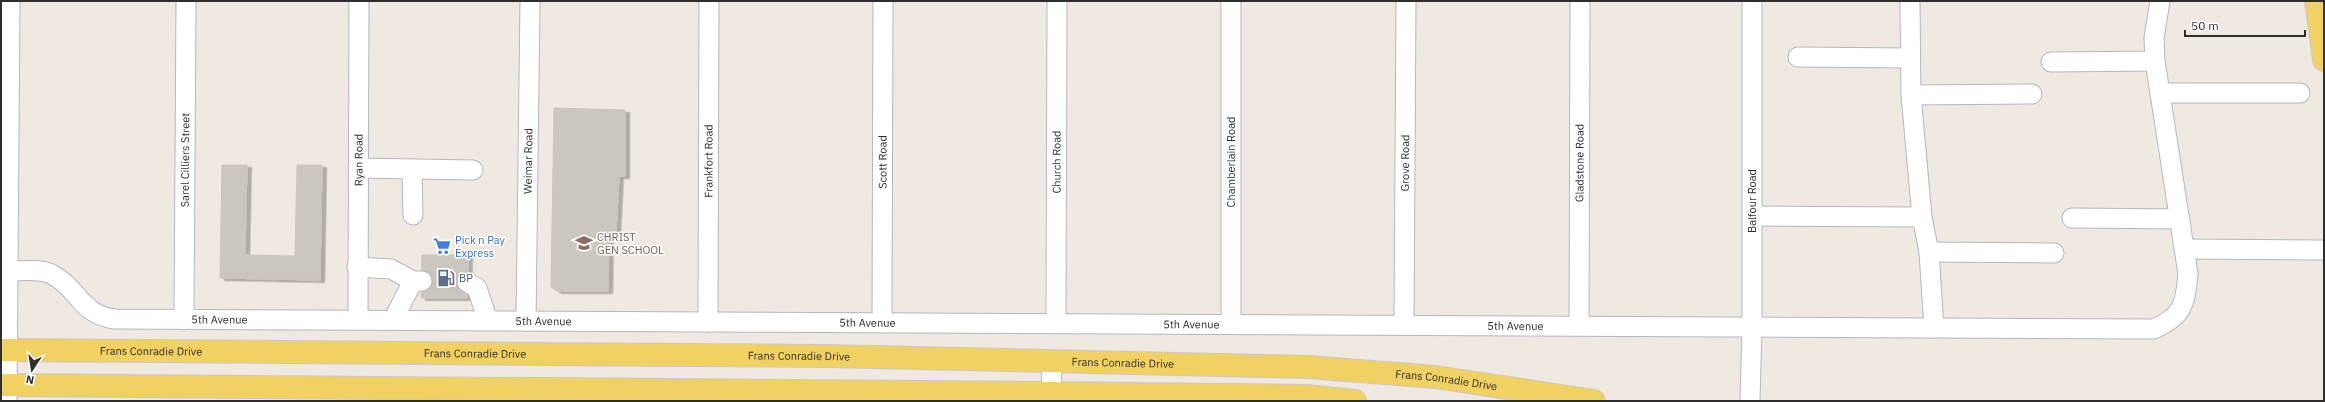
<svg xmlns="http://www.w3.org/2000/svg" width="2325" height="402" font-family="'IBM Plex Sans',sans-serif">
	<defs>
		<filter id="shadow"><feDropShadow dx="4.5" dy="2.5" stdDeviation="0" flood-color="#0004"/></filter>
	</defs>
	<rect width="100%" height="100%" fill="#efe9e1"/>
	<path fill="#cbc7bf" stroke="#cbc5ba" filter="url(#shadow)" d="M 554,108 L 625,110 L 625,176 L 619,176 L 616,233 L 609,233 L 608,291 L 557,291 L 551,287 Z
		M 222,165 L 247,165 L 245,255 L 295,256 L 297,165 L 322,165 L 320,280 L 220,278 Z
		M 422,255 L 468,255 L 467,298 L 421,298 Z"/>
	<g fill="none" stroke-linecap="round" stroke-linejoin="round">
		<path stroke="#c8c4bd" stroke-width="19" stroke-dasharray="19 10" stroke-linecap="butt" d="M 422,281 L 467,282"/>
		<g stroke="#b4b7c1" stroke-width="21">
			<g id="minor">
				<path d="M 1910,1 L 1911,95 L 1922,217 L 1929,252 L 1934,328"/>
				<path d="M 1798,57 L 1909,58"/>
				<path d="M 2051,62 L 2155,61"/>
				<path d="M 2160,93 L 2300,93"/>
				<path d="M 1911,95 L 2032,94"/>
				<path d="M 358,168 L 473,170"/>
				<path d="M 412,169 L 413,215"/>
				<path d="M 1752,216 L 1922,217"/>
				<path d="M 2072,218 L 2180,219"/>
				<path d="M 2185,249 L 2323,250"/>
				<path d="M 1929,252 L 2054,253"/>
				<path d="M 357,267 L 391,269 L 413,281"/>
				<path id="s1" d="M 1,271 C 16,272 40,267 53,275 C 79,289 80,314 114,319 L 2154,329 C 2183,316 2185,305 2188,274 L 2155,61 L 2154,38 L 2160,1"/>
				<path d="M 467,282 L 477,288 L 488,321"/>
				<path id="s2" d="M 184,320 L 186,1"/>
				<path id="s3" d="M 358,320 L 359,1"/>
				<path d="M 393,320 L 413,281 L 422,281"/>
				<path id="s4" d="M 526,321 L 530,1"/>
				<path id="s5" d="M 708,322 L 709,1"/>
				<path id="s6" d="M 882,323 L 883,1"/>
				<path id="s7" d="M 1056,323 L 1057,1"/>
				<path d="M 1231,324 L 1231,1"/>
				<path id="s8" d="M 1404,325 L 1406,1"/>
				<path id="s9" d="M 1579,325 L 1580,1"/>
				<path d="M 7,401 L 10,1"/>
				<path d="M 1051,401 L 1052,362"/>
				<path d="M 1750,401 L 1752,326 L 1752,1"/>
			</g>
		</g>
		<g stroke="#c9c9c9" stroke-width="24">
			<g id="major">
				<path d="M 2316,1 L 2324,60"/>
				<path id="s10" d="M 1,350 L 827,356 L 1309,367 L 1435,377 L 1594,401"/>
				<path d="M 1,385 L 1051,393 L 1307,396 L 1355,401"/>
			</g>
		</g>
		<use href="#minor" stroke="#fff" stroke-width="19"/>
		<use href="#major" stroke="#f2d163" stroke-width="22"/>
	</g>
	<defs>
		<g id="school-bare" transform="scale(1.38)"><path d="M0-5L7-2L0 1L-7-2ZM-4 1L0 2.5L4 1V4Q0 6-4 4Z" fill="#8d6e63" stroke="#fff" stroke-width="2.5" paint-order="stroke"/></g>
		<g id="supermarket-bare" transform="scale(1.38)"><path d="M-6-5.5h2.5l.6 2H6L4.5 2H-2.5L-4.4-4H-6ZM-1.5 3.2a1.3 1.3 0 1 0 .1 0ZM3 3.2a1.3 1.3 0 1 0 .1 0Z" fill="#3f7fe0" stroke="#fff" stroke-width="2.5" paint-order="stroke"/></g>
		<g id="fuel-bare" transform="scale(1.38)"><path d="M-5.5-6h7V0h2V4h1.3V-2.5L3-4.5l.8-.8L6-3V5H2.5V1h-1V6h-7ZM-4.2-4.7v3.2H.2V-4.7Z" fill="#5c6f8a" stroke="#fff" stroke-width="2.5" paint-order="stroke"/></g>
	</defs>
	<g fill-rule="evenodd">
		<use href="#school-bare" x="584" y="243"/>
		<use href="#supermarket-bare" x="442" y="246"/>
		<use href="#fuel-bare" x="446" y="278"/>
	</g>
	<g text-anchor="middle" stroke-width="3" stroke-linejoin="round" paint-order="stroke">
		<g font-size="11" fill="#2e2e2e" stroke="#fff">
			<text dy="4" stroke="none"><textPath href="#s2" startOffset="160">Sarel Cilliers Street</textPath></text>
			<text dy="4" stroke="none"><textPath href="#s3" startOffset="160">Ryan Road</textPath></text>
			<text dy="4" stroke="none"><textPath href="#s4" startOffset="160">Weimar Road</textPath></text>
			<text dy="4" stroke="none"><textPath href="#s5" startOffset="161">Frankfort Road</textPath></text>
			<text dy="4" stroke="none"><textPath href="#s6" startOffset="161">Scott Road</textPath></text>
			<text dy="4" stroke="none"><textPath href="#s7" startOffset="161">Church Road</textPath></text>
			<text transform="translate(1231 162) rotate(-90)" y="4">Chamberlain Road</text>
			<text dy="4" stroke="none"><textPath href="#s8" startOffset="162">Grove Road</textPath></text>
			<text dy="4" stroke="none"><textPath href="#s9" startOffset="162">Gladstone Road</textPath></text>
			<text transform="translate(1752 201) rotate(-90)" y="4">Balfour Road</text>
			<text dy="4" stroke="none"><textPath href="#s1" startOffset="235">5th Avenue</textPath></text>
			<text dy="4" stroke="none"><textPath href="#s1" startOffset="559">5th Avenue</textPath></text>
			<text dy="4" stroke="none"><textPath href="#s1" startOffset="883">5th Avenue</textPath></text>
			<text dy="4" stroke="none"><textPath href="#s1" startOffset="1207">5th Avenue</textPath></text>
			<text dy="4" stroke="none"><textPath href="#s1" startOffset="1531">5th Avenue</textPath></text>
			<text dy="4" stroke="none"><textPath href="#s10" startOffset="150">Frans Conradie Drive</textPath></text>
			<text dy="4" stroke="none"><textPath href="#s10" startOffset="474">Frans Conradie Drive</textPath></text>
			<text dy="4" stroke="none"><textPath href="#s10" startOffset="798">Frans Conradie Drive</textPath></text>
			<text dy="4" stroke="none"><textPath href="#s10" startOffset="1122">Frans Conradie Drive</textPath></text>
			<text dy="4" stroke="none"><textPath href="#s10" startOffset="1446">Frans Conradie Drive</textPath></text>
		</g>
		<g font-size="11" fill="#785e54" stroke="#fff" text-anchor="start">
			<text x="597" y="241">CHRIST<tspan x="597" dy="13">GEN SCHOOL</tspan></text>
		</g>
		<g font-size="11" fill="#366cbe" stroke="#fff" text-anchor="start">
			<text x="455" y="244">Pick n Pay<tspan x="455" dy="13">Express</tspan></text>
		</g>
		<g font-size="11" fill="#4e5e75" stroke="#fff" text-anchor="start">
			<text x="459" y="282">BP</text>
		</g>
	</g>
	<rect width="2325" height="402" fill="none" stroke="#2e2e2e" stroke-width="4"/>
	<g transform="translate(32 370) rotate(192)" stroke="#ffffff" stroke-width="3" paint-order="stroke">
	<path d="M0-3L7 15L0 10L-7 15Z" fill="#2e2e2e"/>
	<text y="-6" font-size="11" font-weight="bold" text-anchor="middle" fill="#2e2e2e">N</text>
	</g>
	<path d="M2185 30v6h120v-6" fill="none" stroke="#2e2e2e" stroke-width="2"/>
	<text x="2191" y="30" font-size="12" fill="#2e2e2e" stroke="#ffffff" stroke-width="3" paint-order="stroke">50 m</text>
</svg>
